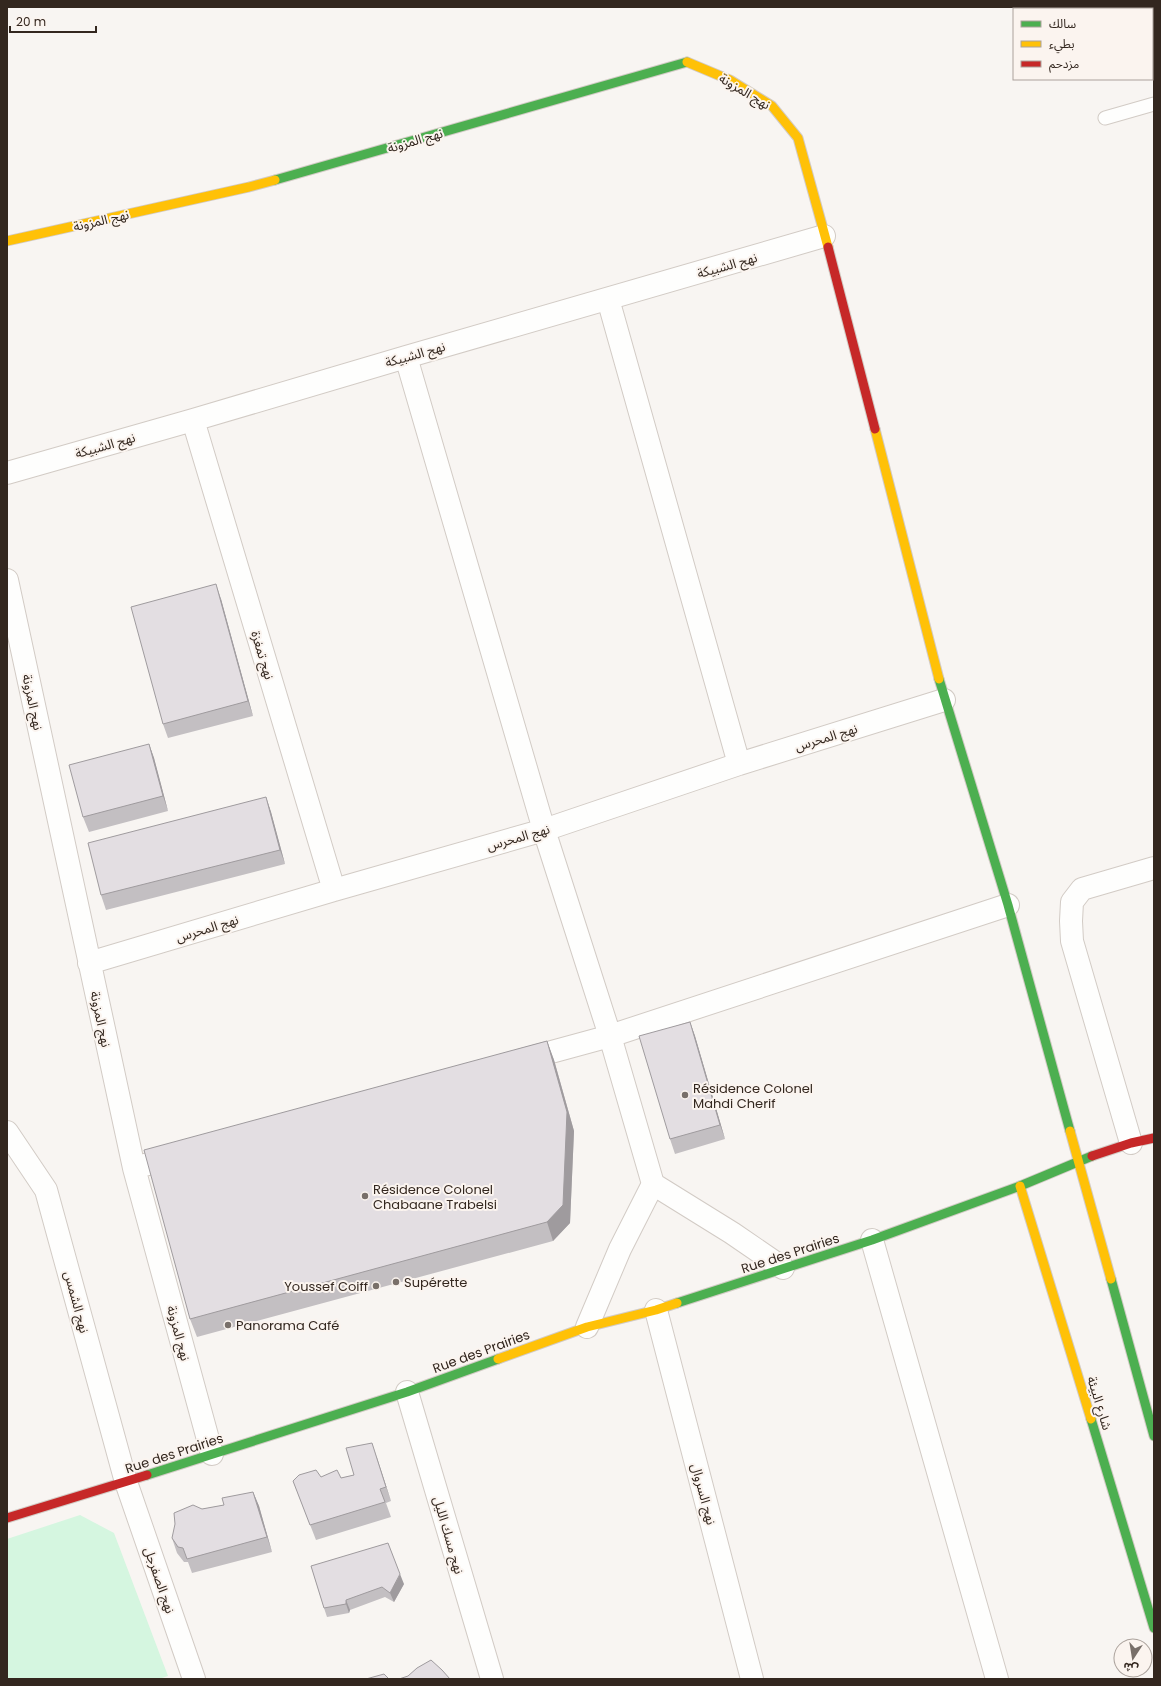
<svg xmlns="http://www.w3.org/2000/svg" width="1161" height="1686" font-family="Poppins,'Noto Sans Arabic',sans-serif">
	<rect width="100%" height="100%" fill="#f8f5f2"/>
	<path fill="#d5f6e0" d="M 80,1515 L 114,1533 L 168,1676 L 159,1679 L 7,1679 L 7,1539 Z"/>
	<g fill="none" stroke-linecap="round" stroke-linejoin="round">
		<g stroke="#d2cbc5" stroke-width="15">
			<path id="lane" d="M 1105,118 L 1154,104"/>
		</g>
		<g stroke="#d2cbc5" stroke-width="24">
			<path id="street" d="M 608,299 L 739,764
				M 406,357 L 544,830 L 610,1036 L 653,1184 L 732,1233 L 783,1268
				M 193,420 L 334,890
				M 7,473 L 193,420 L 406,357 L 824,236
				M 7,580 L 134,1168 L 212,1454
				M 89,963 L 334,890 L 544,830 L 739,764 L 944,700
				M 522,1060 L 610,1036 L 1008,905
				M 7,1132 L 46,1190 L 126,1482 L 194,1679
				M 1131,1143 L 1072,941 L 1071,921 L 1072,902 L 1082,889 L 1154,868
				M 134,1168 L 177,1156
				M 872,1240 L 997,1679
				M 656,1310 L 752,1679
				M 587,1327 L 620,1249 L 653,1184
				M 407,1392 L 492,1679"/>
		</g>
		<g stroke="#d2cbc5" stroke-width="11">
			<path id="fast" d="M 275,180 L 687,62
				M 939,679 L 1008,905 L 1070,1131
				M 1111,1279 L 1154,1436
				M 677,1303 L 872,1240 L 1020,1186 L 1092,1156
				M 1091,1419 L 1154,1628
				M 147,1475 L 407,1392 L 498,1359"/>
		</g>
		<g stroke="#d2cbc5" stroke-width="11">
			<path id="slow" d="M 687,62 L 730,80 L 772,106 L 798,138 L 828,247
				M 7,241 L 249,187 L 275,180
				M 875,429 L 939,679
				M 1070,1131 L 1111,1279
				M 1020,1186 L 1091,1419
				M 498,1359 L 587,1327 L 656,1310 L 677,1303"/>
		</g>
		<g stroke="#d2cbc5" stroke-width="11">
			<path id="jam" d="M 828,247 L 875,429
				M 1092,1156 L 1131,1143 L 1154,1138
				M 7,1518 L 147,1475"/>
		</g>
		<use href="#lane" stroke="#fefefd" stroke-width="13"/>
		<use href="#street" stroke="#fefefd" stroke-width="22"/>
		<use href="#fast" stroke="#4caf50" stroke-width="9"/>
		<use href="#slow" stroke="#ffc107" stroke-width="9"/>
		<use href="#jam" stroke="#c62828" stroke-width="9"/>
	</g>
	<path fill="#c3bfc2" d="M 221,599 L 253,716 L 168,738 L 163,724 Z
		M 149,744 L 154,758 L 168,811 L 89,832 L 83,817 Z
		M 266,797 L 271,812 L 285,864 L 106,910 L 101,895 Z
		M 690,1022 L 695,1036 L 725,1139 L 675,1154 L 670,1139 Z
		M 547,1041 L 554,1060 L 574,1131 L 570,1223 L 553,1241 L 197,1337 L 190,1319 Z
		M 377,1458 L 391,1501 L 386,1503 L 391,1517 L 316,1540 L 293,1481 L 341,1478 L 354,1475 Z
		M 253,1492 L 259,1506 L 272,1552 L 192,1573 L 188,1562 L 184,1562 L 177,1553 L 172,1538 L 202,1509 L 224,1505 Z
		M 311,1566 L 404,1584 L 394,1602 L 385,1597 L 350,1610 L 349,1613 L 327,1617 L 324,1608 Z"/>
	<path fill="#9f9b9e" d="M 216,584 L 221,599 L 253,716 L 248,701 Z
		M 149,744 L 154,758 L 168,811 L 163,796 Z
		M 266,797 L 271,812 L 285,864 L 280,850 Z
		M 690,1022 L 695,1036 L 725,1139 L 720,1125 Z
		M 547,1041 L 554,1060 L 574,1131 L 570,1223 L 553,1241 L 547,1222 Z
		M 372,1443 L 377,1458 L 391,1501 L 386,1487 Z
		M 253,1492 L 259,1506 L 272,1552 L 267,1537 Z
		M 400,1574 L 404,1584 L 394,1602 L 390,1593 Z
		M 346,1600 L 350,1610 L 349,1613 L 346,1604 Z"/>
	<path fill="#e3dee2" stroke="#9f9b9e" d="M 216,584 L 248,701 L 163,724 L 131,607 Z
		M 149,744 L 163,796 L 83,817 L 69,765 Z
		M 266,797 L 280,850 L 101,895 L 88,843 Z
		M 690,1022 L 720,1125 L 670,1139 L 639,1036 Z
		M 547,1041 L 567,1112 L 563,1205 L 547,1222 L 190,1319 L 144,1150 Z
		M 372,1443 L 386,1487 L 380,1489 L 385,1502 L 310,1525 L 293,1481 L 299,1475 L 316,1470 L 321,1477 L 337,1470 L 341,1478 L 354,1475 L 346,1448 Z
		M 253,1492 L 267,1537 L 187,1559 L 183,1548 L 178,1547 L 172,1538 L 175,1524 L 174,1513 L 193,1505 L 202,1509 L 224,1505 L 222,1498 Z
		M 388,1543 L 400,1574 L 390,1593 L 382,1587 L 346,1600 L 346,1604 L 324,1608 L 311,1566 Z
		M 431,1660 L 442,1670 L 450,1679 L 399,1679 L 408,1676 L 417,1668 Z
		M 384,1674 L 389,1679 L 366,1679 Z"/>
	<g fill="#786f69" stroke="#fbf4ef" stroke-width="1.5">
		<circle cx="685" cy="1095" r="4"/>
		<circle cx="365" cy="1196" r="4"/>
		<circle cx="396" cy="1282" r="4"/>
		<circle cx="376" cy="1286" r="4"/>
		<circle cx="228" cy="1325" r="4"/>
	</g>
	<g text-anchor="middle" stroke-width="4" stroke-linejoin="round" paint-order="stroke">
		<g font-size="13" fill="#33271f" stroke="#fbf4ef">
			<text transform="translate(745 91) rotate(31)" y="5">نهج المزونة</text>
			<text transform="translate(415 140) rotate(-16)" y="5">نهج المزونة</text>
			<text transform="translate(101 220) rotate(-13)" y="5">نهج المزونة</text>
			<text transform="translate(727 265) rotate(-16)" y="5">نهج الشبيكة</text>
			<text transform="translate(415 354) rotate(-16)" y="5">نهج الشبيكة</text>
			<text transform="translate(105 445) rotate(-16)" y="5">نهج الشبيكة</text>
			<text transform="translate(263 655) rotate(73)" y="5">نهج تمغزة</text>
			<text transform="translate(33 702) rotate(78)" y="5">نهج المزونة</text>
			<text transform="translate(826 737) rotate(-17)" y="5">نهج المحرس</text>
			<text transform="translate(518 837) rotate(-16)" y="5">نهج المحرس</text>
			<text transform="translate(207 928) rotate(-17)" y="5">نهج المحرس</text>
			<text transform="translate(101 1019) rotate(78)" y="5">نهج المزونة</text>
			<text transform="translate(790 1253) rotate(-18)" y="5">Rue des Prairies</text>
			<text transform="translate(77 1302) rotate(75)" y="5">نهج الشمس</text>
			<text transform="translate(179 1333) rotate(75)" y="5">نهج المزونة</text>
			<text transform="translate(481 1351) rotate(-20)" y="5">Rue des Prairies</text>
			<text transform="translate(1100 1403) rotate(73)" y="5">شارع البيئة</text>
			<text transform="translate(174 1453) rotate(-18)" y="5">Rue des Prairies</text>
			<text transform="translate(704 1494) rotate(75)" y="5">نهج السروال</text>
			<text transform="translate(449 1535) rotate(74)" y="5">نهج مسك الليل</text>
			<text transform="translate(160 1580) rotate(71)" y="5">نهج الصفرجل</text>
		</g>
		<g font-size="13" fill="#33271f" stroke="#fbf4ef" text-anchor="start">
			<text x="693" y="1093">Résidence Colonel<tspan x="693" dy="15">Mahdi Cherif</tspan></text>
			<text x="373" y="1194">Résidence Colonel<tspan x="373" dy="15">Chabaane Trabelsi</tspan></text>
			<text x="404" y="1287">Supérette</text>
			<text x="368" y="1291" text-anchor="end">Youssef Coiff</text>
			<text x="236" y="1330">Panorama Café</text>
		</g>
	</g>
	<rect width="1161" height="1686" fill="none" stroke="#33271f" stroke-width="16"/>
	<rect x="1013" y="8" width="140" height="72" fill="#fbf4ef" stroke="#aba29c"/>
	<rect x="1021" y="21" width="20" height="6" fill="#4caf50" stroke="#aba29c"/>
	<text x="1049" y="28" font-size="12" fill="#33271f">سالك</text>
	<rect x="1021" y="41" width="20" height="6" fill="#ffc107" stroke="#aba29c"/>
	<text x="1049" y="48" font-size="12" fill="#33271f">بطيء</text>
	<rect x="1021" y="61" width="20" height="6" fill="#c62828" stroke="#aba29c"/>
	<text x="1049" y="68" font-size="12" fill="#33271f">مزدحم</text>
	<g transform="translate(1133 1658) rotate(192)"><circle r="19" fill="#fbf4ef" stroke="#aba29c"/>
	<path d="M0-3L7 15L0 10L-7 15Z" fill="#786f69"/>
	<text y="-6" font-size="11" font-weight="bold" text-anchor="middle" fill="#33271f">ش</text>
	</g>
	<path d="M10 26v6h86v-6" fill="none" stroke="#33271f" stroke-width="2"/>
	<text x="16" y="26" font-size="12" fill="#33271f" stroke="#fbf4ef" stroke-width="3" paint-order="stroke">20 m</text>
</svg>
